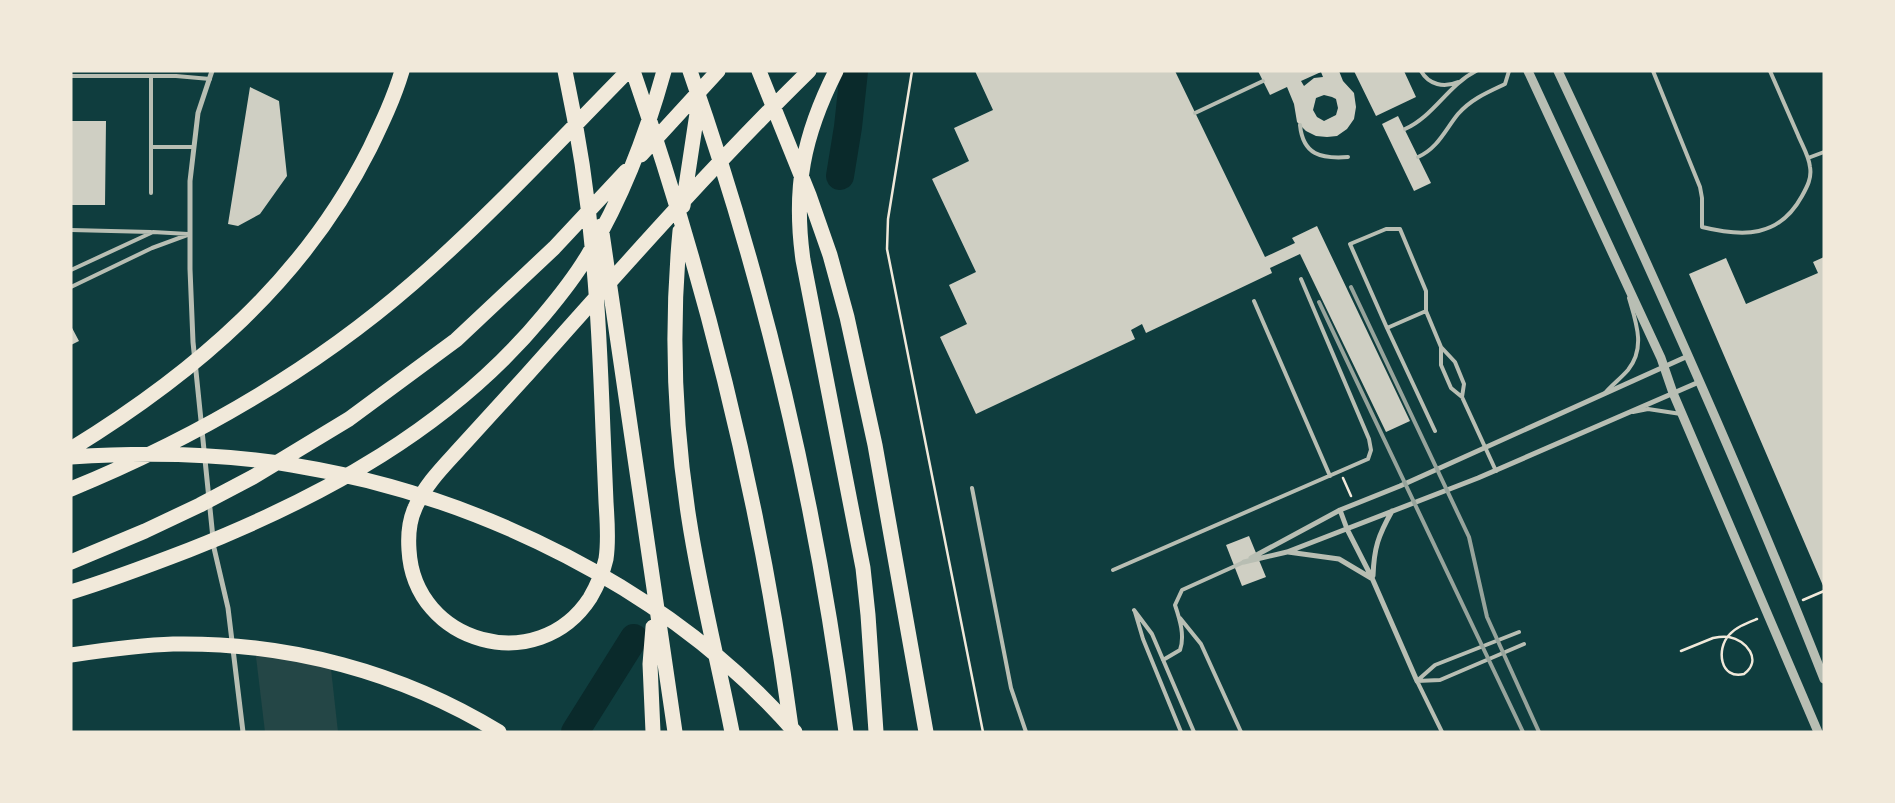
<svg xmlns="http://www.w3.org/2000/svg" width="1895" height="803" font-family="'Archivo Narrow',sans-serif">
	<rect width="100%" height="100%" fill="#0f3d3e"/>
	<path fill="#244646" d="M 254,640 L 296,648 L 330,660 L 338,732 L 265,732 Z"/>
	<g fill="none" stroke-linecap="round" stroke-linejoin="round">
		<path stroke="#0a2a2b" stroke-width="28" d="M 840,176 L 848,127 L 854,71
			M 575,732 L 634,638"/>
	</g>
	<path fill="#cfcfc3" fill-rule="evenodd" d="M 975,71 L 1175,71 L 1265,257 L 1295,243 L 1292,238 L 1317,226 L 1410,421 L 1386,432 L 1300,254 L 1270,268 L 1272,273 L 1146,333 L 1142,324 L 1131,330 L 1135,339 L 976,414 L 940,337 L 967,324 L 949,285 L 976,272 L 932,179 L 969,161 L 954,128 L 993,110 Z
		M 1258,71 L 1339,71 L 1343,81 L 1354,93 L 1356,107 L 1354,119 L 1347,129 L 1337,136 L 1327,137 L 1316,136 L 1306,131 L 1297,122 L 1294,104 L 1287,87 L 1270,95 ZM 1321,72 L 1323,77 L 1314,78 L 1304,86 L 1301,81 ZM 1324,95 L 1332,97 L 1336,99 L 1338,108 L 1336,115 L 1324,121 L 1317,117 L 1313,110 L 1316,98 Z
		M 1354,71 L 1404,71 L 1416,97 L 1376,116 Z
		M 250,87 L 279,101 L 287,176 L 260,214 L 238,226 L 228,224 Z
		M 1398,116 L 1431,183 L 1414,191 L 1382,124 Z
		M 71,121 L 106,121 L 105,205 L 71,205 Z
		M 1824,257 L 1824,588 L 1689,274 L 1726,258 L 1746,304 L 1818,273 L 1813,262 Z
		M 71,326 L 79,341 L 71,345 Z
		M 1249,536 L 1266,577 L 1242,586 L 1226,545 Z"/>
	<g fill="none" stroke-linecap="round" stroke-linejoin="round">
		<path stroke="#f1e9da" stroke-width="2.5" d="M 912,71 L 888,219 L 887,249 L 983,732
			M 1343,478 L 1351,496
			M 1803,600 L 1824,591
			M 1681,651 L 1713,638 C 1718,637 1723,636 1728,637 L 1729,637 C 1746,640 1763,660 1744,674 C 1720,680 1716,649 1729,635 C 1736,627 1747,623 1757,619"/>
		<path stroke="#b8beb3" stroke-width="4" d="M 1421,71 C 1429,85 1444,88 1458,82
			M 1653,71 L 1700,187 L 1702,198 L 1702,227 C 1743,237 1779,238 1802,196 C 1807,187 1812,178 1810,167 C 1809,156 1802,145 1798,135 C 1789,114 1779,92 1770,71
			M 71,76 L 176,76 L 210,79
			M 151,76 L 151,193
			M 1195,113 L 1263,81
			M 1300,125 C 1303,155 1321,159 1348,157
			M 1405,129 C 1434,116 1448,85 1476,71
			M 151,147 L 194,147
			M 1418,157 C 1438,148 1445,130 1458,114 C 1471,99 1488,92 1505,84 L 1509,71
			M 1808,158 L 1824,152
			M 71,230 L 151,232
			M 71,270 L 153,232 L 188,234
			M 71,287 L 152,248 L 190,234
			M 1254,301 L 1330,476
			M 1426,311 L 1387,328 L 1350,244 L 1386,229 L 1400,229 L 1426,291 L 1426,311 L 1441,347 L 1455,362 L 1464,384 L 1462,397
			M 1387,328 L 1435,431
			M 1441,347 L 1441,365 L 1451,388 L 1462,397 L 1496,471
			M 1605,393 C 1612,385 1621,378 1628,370 C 1646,348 1636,322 1629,298
			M 1633,412 L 1648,409 L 1681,414
			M 972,488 L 1011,688 L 1026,732
			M 1113,570 L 1368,459 L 1371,450 L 1369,439 L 1301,279
			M 1134,610 L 1152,634 L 1194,732
			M 1135,612 L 1143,639 L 1181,732
			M 1180,618 L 1201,644 L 1241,732
			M 1163,660 L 1180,650 C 1185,636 1180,620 1175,605 L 1182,590 L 1244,562
			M 1418,680 L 1435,665 L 1519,632
			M 1417,681 L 1440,680 L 1524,644
			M 1417,681 L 1442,732"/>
		<path stroke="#b8beb3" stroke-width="5" d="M 212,71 L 198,113 L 190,181 L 190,269 L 193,342 L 214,548 L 228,608 L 243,732
			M 1340,510 L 1347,529 L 1372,578 L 1417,681
			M 1288,552 L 1339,559 L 1371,578
			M 1251,558 L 1340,510 L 1400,486 L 1688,356
			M 1244,562 L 1287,552 L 1478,478 L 1699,382
			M 1373,576 C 1374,548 1378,536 1392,511"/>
		<path stroke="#b8beb3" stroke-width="9" d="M 1528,71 L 1661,358 L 1673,393 L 1818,732
			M 1558,71 C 1652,271 1743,473 1824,679"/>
		<path stroke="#f1e9da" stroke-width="15" d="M 565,71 C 579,136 589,202 594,268 C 599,322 601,377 603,431 C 604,455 605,478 606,502 C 607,520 609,540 606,559 C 603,572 597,586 590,598 C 538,678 414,644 409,550 C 408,536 409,521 415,508 C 425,484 445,465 462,446 C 483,423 503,401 524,378 C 617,274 709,169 809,71
			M 633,71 C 706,283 761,505 791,727
			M 690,71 C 765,284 817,508 846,732
			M 759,71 L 809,195 L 830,255 L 847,317 L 875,445 L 926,732
			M 836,71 C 803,136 793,188 803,260 L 863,568 L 868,615 L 876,732
			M 641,155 L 718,71
			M 683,206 L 699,100
			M 601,226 L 675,732
			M 680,231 C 671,327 674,424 689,519 C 700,591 718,661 732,732
			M 71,449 C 195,373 304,280 370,148 C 382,123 394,98 402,71
			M 71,457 C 145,452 219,453 292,465 C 478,495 670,589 795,732
			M 71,489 C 193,439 313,370 413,283 C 489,217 557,143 628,71
			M 71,562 L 145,531 L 200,505 L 253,477 L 349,419 L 456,340 L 554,248 L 626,171
			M 71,592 C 111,580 150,565 189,550 C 323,497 450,428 543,316 C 559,297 575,277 588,255 C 623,197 646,136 664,71
			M 653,627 L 650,664 L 653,732
			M 71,655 C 105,650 139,645 173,644 C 288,642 401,672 499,732"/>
		<path stroke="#97a49c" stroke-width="4" d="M 1351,287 L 1469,537 L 1487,617 L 1539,732
			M 1319,302 L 1523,732"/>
	</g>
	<rect width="1895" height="803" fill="none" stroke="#f1e9da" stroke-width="145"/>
</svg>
